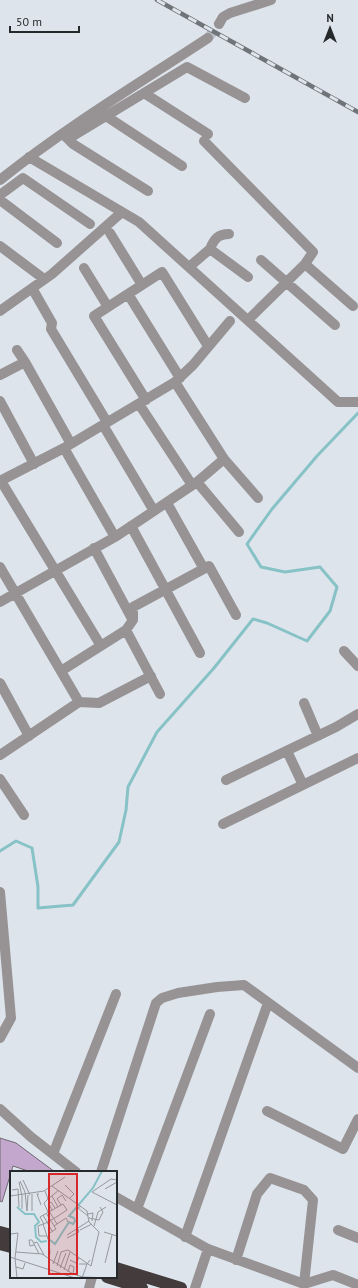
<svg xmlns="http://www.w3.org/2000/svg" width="358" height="1288" font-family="'PT Sans',sans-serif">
	<rect width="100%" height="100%" fill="#dee4ec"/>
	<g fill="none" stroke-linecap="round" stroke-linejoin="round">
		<path stroke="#86c2c6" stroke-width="3" d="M 0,851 L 16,841 L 32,848 L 38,887 L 38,908 L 73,905 L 119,842 L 126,810 L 128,787 L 157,732 L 214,668 L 253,619 L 267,623 L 307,641 L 330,611 L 337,587 L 320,567 L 285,572 L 261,567 L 247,544 L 272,509 L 317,456 L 358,413"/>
	</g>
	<path fill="#c4a7cc" stroke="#706a71" d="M 0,1138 L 16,1143 L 55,1172 L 31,1172 L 13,1166 L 2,1202 L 0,1201 Z"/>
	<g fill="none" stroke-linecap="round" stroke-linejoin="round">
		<path stroke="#b9bfc6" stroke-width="10" stroke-dasharray="10 5" stroke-linecap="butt" d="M 208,38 L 219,24"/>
		<path stroke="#979394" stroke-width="10" d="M 219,24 L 223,17 L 230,13 L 271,0
			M 144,93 L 208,134
			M 106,116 L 182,166
			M 64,135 L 73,144 L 148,191
			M 68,139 L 187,67 L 245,98
			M 204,141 L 313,252 L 305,264 L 248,320
			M 29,157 L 139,222 L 338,402 L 358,402
			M 0,180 C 65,128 138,84 208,38
			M 0,195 L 23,178 L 90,224
			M 0,200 L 57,243
			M 110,233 L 142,285
			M 0,246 L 44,279
			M 210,249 C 214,239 218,234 229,234
			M 261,260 L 335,325
			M 305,264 L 353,306
			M 189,267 L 210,249 L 248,277
			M 84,268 L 108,307
			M 32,288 L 52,323 L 51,329 L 107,422
			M 128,294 L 180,378
			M 0,311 L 52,274 L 122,212
			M 17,350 L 25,362
			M 0,375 L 25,362 L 71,444
			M 175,382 L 193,365 L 230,321
			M 146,400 L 94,316 L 162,272 L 208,346
			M 0,401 L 34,464
			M 139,404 L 192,485
			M 103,425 L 154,511
			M 64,448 L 115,537
			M 224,459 L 258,498
			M 0,481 L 64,448 L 175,382 L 224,459 L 197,482 L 115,537 L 0,602
			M 1,481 L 101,646
			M 197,482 L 239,532
			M 167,503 L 204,569
			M 131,526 L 200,653
			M 94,548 L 131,617
			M 0,567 L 79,702 L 0,755
			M 126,630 L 160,694
			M 344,651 L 358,666
			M 61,671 L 126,630 L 133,620 L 133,607 L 209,566 L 236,615
			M 0,683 L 29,736
			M 79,702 L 99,703 L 151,676
			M 304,703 L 318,736
			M 287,751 L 303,785
			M 0,779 L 24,815
			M 226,780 L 336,727 L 358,714
			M 223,824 L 358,758
			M 0,892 L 11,1018 L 0,1038
			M 0,1109 L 31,1137 L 76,1172
			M 267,1111 L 343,1149 L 358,1119
			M 53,1154 L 116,994
			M 101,1172 L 156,1003 L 162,998 L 178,993 L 217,987 L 244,985 L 358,1068
			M 116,1197 L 208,1249 L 304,1284
			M 137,1209 L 210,1014
			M 338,1230 L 358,1238
			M 185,1237 L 268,1003
			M 236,1260 L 257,1194 L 270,1178 L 304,1190 L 313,1200 L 304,1284 L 333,1275 L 358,1285
			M 89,1288 L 92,1277
			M 195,1288 L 208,1249"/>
		<path stroke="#433b3c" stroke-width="12" d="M 0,1232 L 11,1235
			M 0,1244 L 11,1247
			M 116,1268 L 181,1288
			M 107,1277 L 142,1288"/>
		<g stroke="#6f7479" stroke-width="4.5">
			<path id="rail" d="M 157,0 L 358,112"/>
		</g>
		<use href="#rail" stroke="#dee4ec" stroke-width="3" stroke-dasharray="9" stroke-linecap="butt"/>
	</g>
	<g transform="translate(10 1171)">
		<rect width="107" height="107" fill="#dee4ec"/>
		<path fill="none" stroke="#86c2c6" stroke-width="2" d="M 7,36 L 15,43 L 24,43 L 29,51 L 25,55 L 26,66 L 31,71 L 37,70M 40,69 L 45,73 L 59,51 L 63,53 L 65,50 L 64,47 L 59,45 L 83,17 L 92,0"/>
		<path fill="none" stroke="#94999f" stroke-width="1" d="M 13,9 L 20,24M 107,9 L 101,8 L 82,21 L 107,34M 10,10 L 15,21 L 17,40 L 18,24M 9,11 L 12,25 L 12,38M 55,14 L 64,23 L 59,28M 42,15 L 77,40 L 79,51 L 89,61 L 81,95 L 58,79 L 51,81 L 47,95M 95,18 L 107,11M 2,19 L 8,18 L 9,36M 35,20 L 38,28 L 34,32 L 38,41M 29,23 L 27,23 L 31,34M 0,25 L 34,20 L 55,6M 42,25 L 48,36M 38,28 L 49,19M 51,34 L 47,28 L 52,24 L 56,30M 71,35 L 68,37 L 78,45M 42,39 L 39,33 L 41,31 L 45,37M 22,40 L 22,23M 39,40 L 47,53M 36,42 L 46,58 L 38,63M 78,43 L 83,42 L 82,50M 33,44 L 42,60M 79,47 L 89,49 L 93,41 L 90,36M 33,53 L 28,55 L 29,65 L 37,65M 34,53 L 30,46 L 53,33 L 57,39 L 48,45 L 34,53 L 33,53 L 39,71 L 40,82 L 38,87 L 63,103M 44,55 L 56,47 L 58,51M 84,55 L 88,41 L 96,36M 70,59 L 82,53M 94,61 L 107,65M 1,63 L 8,62 L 5,87 L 7,107M 57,64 L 79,50M 57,67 L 69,61 L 68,58M 24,72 L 27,71 L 34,84M 24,74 L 20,75 L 19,69 L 22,69 L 29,83M 6,81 L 32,83 L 38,87M 0,86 L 65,107M 60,89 L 66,92 L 69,87M 95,92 L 102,64M 43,93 L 48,80M 69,93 L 77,93 L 80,89M 6,96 L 13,98 L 15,92M 50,97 L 56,82M 54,99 L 60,81M 58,101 L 60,94 L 64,96 L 63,103 L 73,106 L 100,107M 72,107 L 77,93"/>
		<path fill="#d62828" fill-opacity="0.15" stroke="#d62828" stroke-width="2" d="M 39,3 L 67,3 L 67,103 L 39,103 Z"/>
		<rect width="107" height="107" fill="none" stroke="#26292c" stroke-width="2"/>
	</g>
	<g transform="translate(330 28)" stroke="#dee4ec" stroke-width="3" paint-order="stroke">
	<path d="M0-3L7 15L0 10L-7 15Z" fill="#26292c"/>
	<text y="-6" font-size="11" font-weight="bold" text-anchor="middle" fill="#26292c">N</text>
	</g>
	<path d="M10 26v6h69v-6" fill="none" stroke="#26292c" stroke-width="2"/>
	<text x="16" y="26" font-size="12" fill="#26292c" stroke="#dee4ec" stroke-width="3" paint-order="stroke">50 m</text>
</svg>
